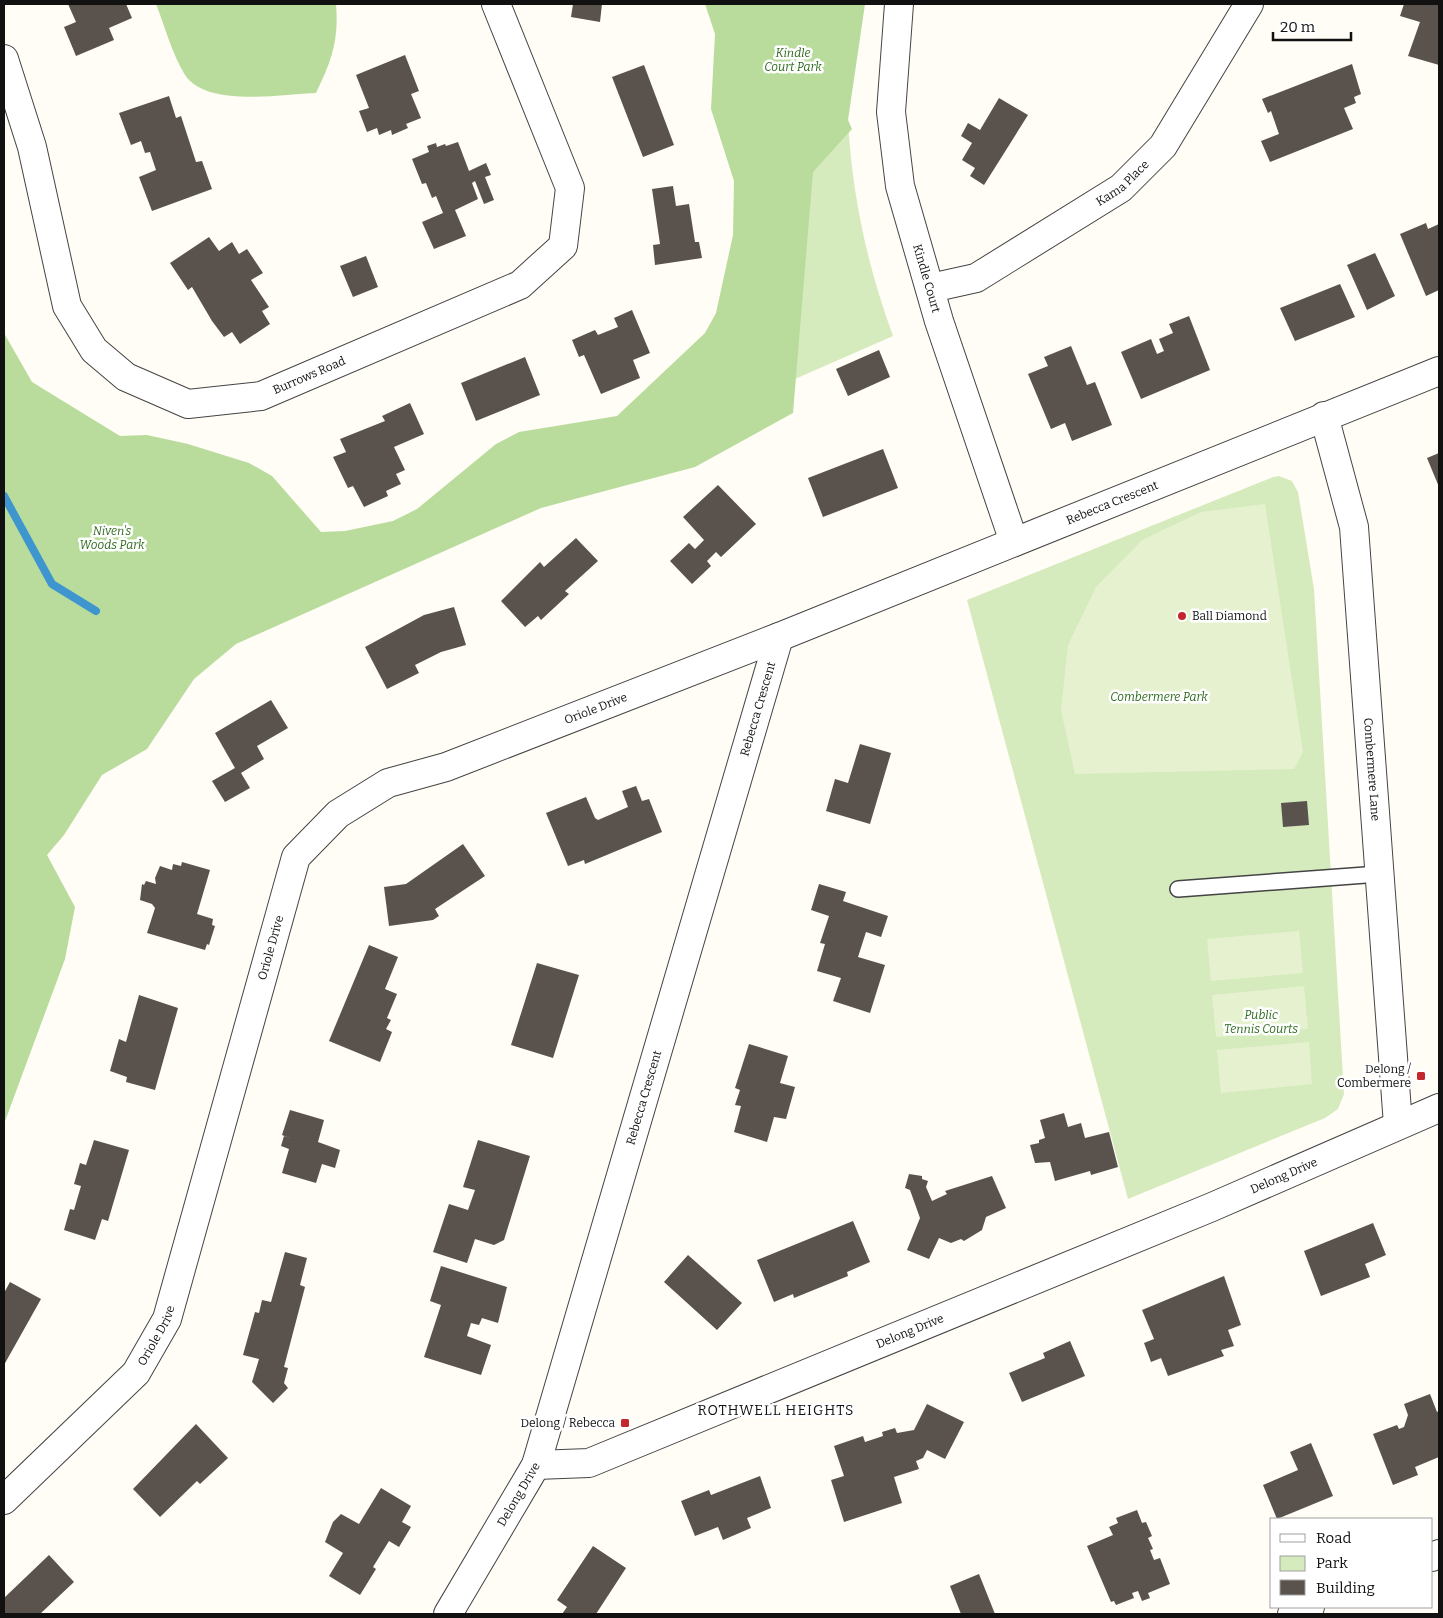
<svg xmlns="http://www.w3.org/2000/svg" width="1443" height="1618" font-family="Bitter,serif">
	<rect width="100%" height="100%" fill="#fffdf5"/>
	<path fill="#d5ebbd" d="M 739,68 L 848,120 C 852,195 867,265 893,336 L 779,386 Z
		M 1279,476 L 1292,481 L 1298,492 L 1314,589 L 1344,1094 L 1338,1109 L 1325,1118 L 1128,1199 L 967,600 L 1273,477 Z"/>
	<path fill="#b9dc9c" d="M 156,4 L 336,4 C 339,40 332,60 316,93 C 282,94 207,108 185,75 C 172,54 165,27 156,4 Z
		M 705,4 L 865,4 L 848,120 L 852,129 L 813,172 L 793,413 L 695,467 L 541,508 L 236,644 L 194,679 L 147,749 L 102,775 L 64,835 L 47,855 L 75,907 L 65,959 L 4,1124 L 4,333 L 32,382 L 120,436 L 147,435 L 188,444 L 249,463 L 272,476 L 321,532 L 345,531 L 393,521 L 417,509 L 496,444 L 519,432 L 617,416 L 705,333 L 716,313 L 733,235 L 734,181 L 711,109 L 715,34 Z"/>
	<path fill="#e6f2cf" d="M 1265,504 L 1303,752 L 1294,769 L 1075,774 L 1061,710 L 1068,645 L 1096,587 L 1142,540 L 1201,512 Z
		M 1299,931 L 1303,973 L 1211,981 L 1207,939 Z
		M 1304,986 L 1308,1029 L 1216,1037 L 1212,995 Z
		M 1309,1042 L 1312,1084 L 1221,1093 L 1217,1050 Z"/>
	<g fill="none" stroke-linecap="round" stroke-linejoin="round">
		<path stroke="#3f96cf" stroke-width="8" d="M 4,496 L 52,584 L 96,611"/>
	</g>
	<path fill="#5a524d" d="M 68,4 L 126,4 L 132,18 L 109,28 L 114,40 L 76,56 L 64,27 L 76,22 Z
		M 573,4 L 602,4 L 600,22 L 571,17 Z
		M 1404,4 L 1439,4 L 1439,65 L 1408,56 L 1420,22 L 1400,16 Z
		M 405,55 L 419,91 L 411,94 L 421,118 L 406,124 L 408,128 L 392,135 L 391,130 L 379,135 L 377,128 L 367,132 L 359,111 L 369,108 L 356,75 Z
		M 1352,64 L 1361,94 L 1354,97 L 1356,103 L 1344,108 L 1353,129 L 1270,162 L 1261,141 L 1279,134 L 1271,111 L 1268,113 L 1262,99 Z
		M 644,65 L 674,145 L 643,157 L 612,77 Z
		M 169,96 L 176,118 L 181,116 L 196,162 L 202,161 L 212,189 L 152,211 L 139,177 L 156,170 L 150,152 L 145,153 L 141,141 L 131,145 L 119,113 Z
		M 999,98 L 1028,115 L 984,185 L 970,176 L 975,168 L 962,160 L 972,143 L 961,136 L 968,123 L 980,130 Z
		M 458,142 L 469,171 L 486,163 L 491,175 L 485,177 L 494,200 L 484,204 L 475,181 L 472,183 L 478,199 L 455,210 L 466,236 L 434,249 L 422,222 L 443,213 L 436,196 L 432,198 L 426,183 L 422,184 L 412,159 L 429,152 L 427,146 L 436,143 L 437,147 L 445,144 L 446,146 Z
		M 673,186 L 676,206 L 689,204 L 695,242 L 699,242 L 702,258 L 655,265 L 653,245 L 660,244 L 652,189 Z
		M 1426,223 L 1428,229 L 1439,224 L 1439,290 L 1426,296 L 1400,234 Z
		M 209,237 L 219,251 L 232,242 L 239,254 L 247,249 L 263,273 L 251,280 L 269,307 L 262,311 L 270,324 L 240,344 L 232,332 L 224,337 L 212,321 L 192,287 L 188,290 L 170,263 Z
		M 1375,253 L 1395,296 L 1367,310 L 1347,265 Z
		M 366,256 L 378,287 L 353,297 L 340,266 Z
		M 1340,284 L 1355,317 L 1295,341 L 1280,308 Z
		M 632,310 L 650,353 L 633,360 L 640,378 L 601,394 L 584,355 L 579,357 L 572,340 L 595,330 L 598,335 L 618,327 L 614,318 Z
		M 1189,316 L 1210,370 L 1141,399 L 1121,352 L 1151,339 L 1157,354 L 1164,351 L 1159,339 L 1173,333 L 1169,324 Z
		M 1071,346 L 1087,385 L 1095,382 L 1112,425 L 1072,441 L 1065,423 L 1051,429 L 1028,374 L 1048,366 L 1044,357 Z
		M 879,350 L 890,377 L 848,396 L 836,369 Z
		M 525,357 L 540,395 L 476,421 L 461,383 Z
		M 410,403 L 424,434 L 394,447 L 405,470 L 396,474 L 401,484 L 386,491 L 388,496 L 364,507 L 353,486 L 348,488 L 333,457 L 346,452 L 340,439 L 385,421 L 382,416 Z
		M 883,449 L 898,488 L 823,517 L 808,478 Z
		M 1439,453 L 1439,487 L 1427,458 Z
		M 718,485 L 756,524 L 721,557 L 716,552 L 707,561 L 711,566 L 692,584 L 670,561 L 689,543 L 695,549 L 704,540 L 683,517 Z
		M 576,538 L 598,561 L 565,591 L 569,594 L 541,620 L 538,616 L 525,627 L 501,601 L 540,562 L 544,567 Z
		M 454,607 L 466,645 L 441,652 L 415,665 L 419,673 L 387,689 L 365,647 L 424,615 Z
		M 271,700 L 288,728 L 257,746 L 264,759 L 241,773 L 250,788 L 225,802 L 212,781 L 235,768 L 215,733 Z
		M 860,744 L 891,753 L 870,824 L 826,811 L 835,779 L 848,783 Z
		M 636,786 L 642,801 L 649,799 L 662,832 L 585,864 L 584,860 L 568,866 L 546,813 L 586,797 L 595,818 L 598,820 L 628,807 L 622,791 Z
		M 1307,801 L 1309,825 L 1283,827 L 1281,803 Z
		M 463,844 L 485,876 L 435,909 L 439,916 L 433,920 L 389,926 L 384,887 L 406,884 Z
		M 182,862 L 210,870 L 197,914 L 213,919 L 212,925 L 215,926 L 209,945 L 207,944 L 205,950 L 147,933 L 155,908 L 152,904 L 140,900 L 142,884 L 144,885 L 146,881 L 156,884 L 155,878 L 160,866 L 172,870 L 173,864 L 181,866 Z
		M 819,884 L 846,892 L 843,901 L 888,916 L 881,937 L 866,932 L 858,957 L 885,965 L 870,1013 L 833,1001 L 841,978 L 817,971 L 825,944 L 820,943 L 829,916 L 811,910 Z
		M 369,945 L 398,957 L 385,989 L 397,994 L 387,1018 L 391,1020 L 386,1029 L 392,1032 L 380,1062 L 329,1041 Z
		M 537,963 L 579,975 L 553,1058 L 511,1045 Z
		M 139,995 L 178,1008 L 155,1090 L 126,1082 L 127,1077 L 110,1071 L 119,1039 L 126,1042 Z
		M 749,1044 L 788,1056 L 780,1083 L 795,1087 L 786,1119 L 774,1117 L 767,1142 L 734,1132 L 741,1106 L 735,1105 L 740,1090 L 735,1088 Z
		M 290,1110 L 324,1120 L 318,1142 L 340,1150 L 335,1168 L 322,1164 L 316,1183 L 282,1173 L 289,1149 L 281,1146 L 284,1136 L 292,1139 L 282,1135 Z
		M 1064,1113 L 1068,1127 L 1081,1123 L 1085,1138 L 1109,1132 L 1118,1167 L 1091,1175 L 1090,1171 L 1055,1181 L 1050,1162 L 1035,1163 L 1030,1145 L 1039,1143 L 1039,1140 L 1045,1138 L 1040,1120 Z
		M 94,1140 L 129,1150 L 108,1221 L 102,1219 L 95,1240 L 64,1230 L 70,1209 L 74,1210 L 81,1186 L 74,1184 L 80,1163 L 86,1165 Z
		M 478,1140 L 530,1156 L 504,1240 L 494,1245 L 475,1239 L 467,1263 L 433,1252 L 449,1204 L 468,1210 L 475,1190 L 463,1187 Z
		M 909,1174 L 922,1176 L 922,1179 L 928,1181 L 926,1187 L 932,1201 L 947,1194 L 945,1191 L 992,1176 L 1006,1208 L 986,1217 L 982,1230 L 964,1241 L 961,1239 L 951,1243 L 939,1238 L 929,1259 L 907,1250 L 920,1218 L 910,1190 L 905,1188 Z
		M 853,1221 L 870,1262 L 847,1272 L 848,1276 L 794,1298 L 793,1294 L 774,1302 L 757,1260 Z
		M 1373,1223 L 1386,1255 L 1365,1264 L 1370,1277 L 1321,1296 L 1304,1251 Z
		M 285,1252 L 307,1258 L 300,1285 L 305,1287 L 284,1367 L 288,1368 L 284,1383 L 288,1388 L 273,1403 L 252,1382 L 259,1359 L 243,1355 L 255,1312 L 259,1313 L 262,1300 L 271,1302 Z
		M 688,1255 L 742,1303 L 717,1330 L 664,1282 Z
		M 441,1266 L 507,1287 L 498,1323 L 482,1318 L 479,1325 L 471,1323 L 467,1336 L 491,1345 L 481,1375 L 424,1357 L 441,1305 L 430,1301 Z
		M 1224,1276 L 1241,1325 L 1228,1330 L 1234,1346 L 1221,1350 L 1224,1356 L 1168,1376 L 1161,1358 L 1151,1362 L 1144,1343 L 1154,1339 L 1142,1310 Z
		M 10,1282 L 41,1299 L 4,1365 L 4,1293 Z
		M 1070,1341 L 1085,1376 L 1022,1402 L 1009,1373 L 1045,1358 L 1043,1353 Z
		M 1430,1394 L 1437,1412 L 1439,1411 L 1439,1457 L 1415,1467 L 1418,1475 L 1393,1485 L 1373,1434 L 1397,1425 L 1399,1429 L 1404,1427 L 1408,1415 L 1404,1404 Z
		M 927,1404 L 964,1422 L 945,1459 L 927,1450 L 923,1458 L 916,1461 L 919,1469 L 894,1477 L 902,1503 L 844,1522 L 831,1480 L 844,1476 L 834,1446 L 863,1436 L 865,1442 L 883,1436 L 882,1432 L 895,1428 L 897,1433 L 914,1430 Z
		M 196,1424 L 228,1458 L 200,1484 L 197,1481 L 160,1517 L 133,1489 Z
		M 1311,1443 L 1333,1496 L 1277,1519 L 1263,1485 L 1298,1470 L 1290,1452 Z
		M 760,1476 L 771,1508 L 747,1518 L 751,1528 L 723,1540 L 718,1527 L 695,1536 L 681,1501 L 709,1490 L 711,1495 Z
		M 381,1488 L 411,1506 L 402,1522 L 411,1527 L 399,1547 L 389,1541 L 373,1567 L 376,1569 L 360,1595 L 329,1576 L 343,1553 L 325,1542 L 333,1522 L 341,1514 L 359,1524 Z
		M 1137,1510 L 1142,1523 L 1146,1522 L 1152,1536 L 1148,1538 L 1153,1549 L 1150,1550 L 1154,1560 L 1160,1558 L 1170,1584 L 1148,1593 L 1150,1598 L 1142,1601 L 1138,1591 L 1132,1593 L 1134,1598 L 1116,1605 L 1114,1601 L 1111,1602 L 1087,1546 L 1113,1535 L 1109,1527 L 1118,1523 L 1116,1518 Z
		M 593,1546 L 626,1568 L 596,1614 L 562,1614 L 567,1607 L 557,1600 Z
		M 49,1555 L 74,1582 L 40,1614 L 4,1614 L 4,1598 Z
		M 979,1574 L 995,1614 L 961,1614 L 950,1586 Z"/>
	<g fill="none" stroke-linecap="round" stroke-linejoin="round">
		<g stroke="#444" stroke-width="18">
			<path id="service" d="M 1178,889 L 1379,874"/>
		</g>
		<g stroke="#444" stroke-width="30">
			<g id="minor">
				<path id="s1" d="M 899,4 L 891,112 L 900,186 L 939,321 L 1014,542"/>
				<path id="s2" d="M 4,59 L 32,147 L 67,306 L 94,350 L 126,377 L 188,404 L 261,396 L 520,285 L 563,246 L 570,188 L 496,4"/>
				<path id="s3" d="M 931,288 L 976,278 L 1121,188 L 1163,146 L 1249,4"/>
				<path id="s4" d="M 1324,416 L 1354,527 L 1398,1125"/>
				<path id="s5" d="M 536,1465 L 589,1463 L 1212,1207 L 1439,1108"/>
				<path id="s6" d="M 4,1500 L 136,1373 L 167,1319 L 296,857 L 338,814 L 388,783 L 446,767 L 779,637 L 1439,371"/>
				<path d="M 1432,1557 L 1439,1554"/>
				<path id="s7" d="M 448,1614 L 536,1465 L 779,637"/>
				<path d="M 1292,1614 L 1310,1607"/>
			</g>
		</g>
		<use href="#service" stroke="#fff" stroke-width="15"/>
		<use href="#minor" stroke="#fff" stroke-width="28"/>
	</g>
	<g fill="#c4262e" stroke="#fff" stroke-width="2">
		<circle cx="1182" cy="616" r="5"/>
		<rect x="1416" y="1071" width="10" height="10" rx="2.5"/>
		<rect x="620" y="1418" width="10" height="10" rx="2.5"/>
	</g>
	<g text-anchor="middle" stroke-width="5" stroke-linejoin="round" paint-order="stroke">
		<g font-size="12" font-style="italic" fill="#2f6b1f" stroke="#fff">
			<text x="793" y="57">Kindle<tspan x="793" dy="14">Court Park</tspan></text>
			<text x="112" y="535">Niven's<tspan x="112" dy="14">Woods Park</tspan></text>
			<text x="1159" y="701">Combermere Park</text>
			<text x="1261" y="1019">Public<tspan x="1261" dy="14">Tennis Courts</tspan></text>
		</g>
		<g font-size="12" fill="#111" stroke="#fff">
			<text dy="4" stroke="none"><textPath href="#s3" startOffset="221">Kama Place</textPath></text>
			<text dy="4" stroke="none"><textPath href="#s1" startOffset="279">Kindle Court</textPath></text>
			<text dy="4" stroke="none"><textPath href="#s2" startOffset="542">Burrows Road</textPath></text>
			<text dy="4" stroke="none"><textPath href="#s6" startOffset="1621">Rebecca Crescent</textPath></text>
			<text dy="4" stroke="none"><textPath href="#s6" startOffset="1065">Oriole Drive</textPath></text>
			<text dy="4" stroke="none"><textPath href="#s7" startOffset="961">Rebecca Crescent</textPath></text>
			<text dy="4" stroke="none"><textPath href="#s4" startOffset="358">Combermere Lane</textPath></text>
			<text dy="4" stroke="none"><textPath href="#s6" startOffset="631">Oriole Drive</textPath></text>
			<text dy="4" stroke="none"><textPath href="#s7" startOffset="556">Rebecca Crescent</textPath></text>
			<text dy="4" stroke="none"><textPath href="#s5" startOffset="805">Delong Drive</textPath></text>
			<text dy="4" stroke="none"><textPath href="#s5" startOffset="400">Delong Drive</textPath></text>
			<text dy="4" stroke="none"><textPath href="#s6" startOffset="226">Oriole Drive</textPath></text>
			<text dy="4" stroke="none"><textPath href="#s7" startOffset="139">Delong Drive</textPath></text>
		</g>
		<g font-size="12" fill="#111" stroke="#fff" text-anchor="end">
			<text x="1192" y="620" text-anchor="start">Ball Diamond</text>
			<text x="1411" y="1073">Delong /<tspan x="1411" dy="14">Combermere</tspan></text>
			<text x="615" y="1427">Delong / Rebecca</text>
		</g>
		<g font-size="14" letter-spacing="1" fill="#111" stroke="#fff">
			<text x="776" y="1415">ROTHWELL HEIGHTS</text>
		</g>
	</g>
	<rect width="1443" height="1618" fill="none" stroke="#111111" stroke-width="10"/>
	<rect x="1270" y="1518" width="162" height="90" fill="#ffffff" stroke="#a0a0a0"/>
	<rect x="1280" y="1534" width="25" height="8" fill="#ffffff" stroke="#a0a0a0"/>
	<text x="1316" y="1543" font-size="15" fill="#111111">Road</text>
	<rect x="1280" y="1556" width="25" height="15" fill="#d5ebbd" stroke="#a0a0a0"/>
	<text x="1316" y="1568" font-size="15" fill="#111111">Park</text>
	<rect x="1280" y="1580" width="25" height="15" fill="#5a524d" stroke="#a0a0a0"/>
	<text x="1316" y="1593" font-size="15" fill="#111111">Building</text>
	<path d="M1273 32v8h78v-8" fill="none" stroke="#111111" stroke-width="2.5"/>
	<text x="1280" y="32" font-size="15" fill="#111111" stroke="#ffffff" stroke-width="4" paint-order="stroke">20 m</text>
</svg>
